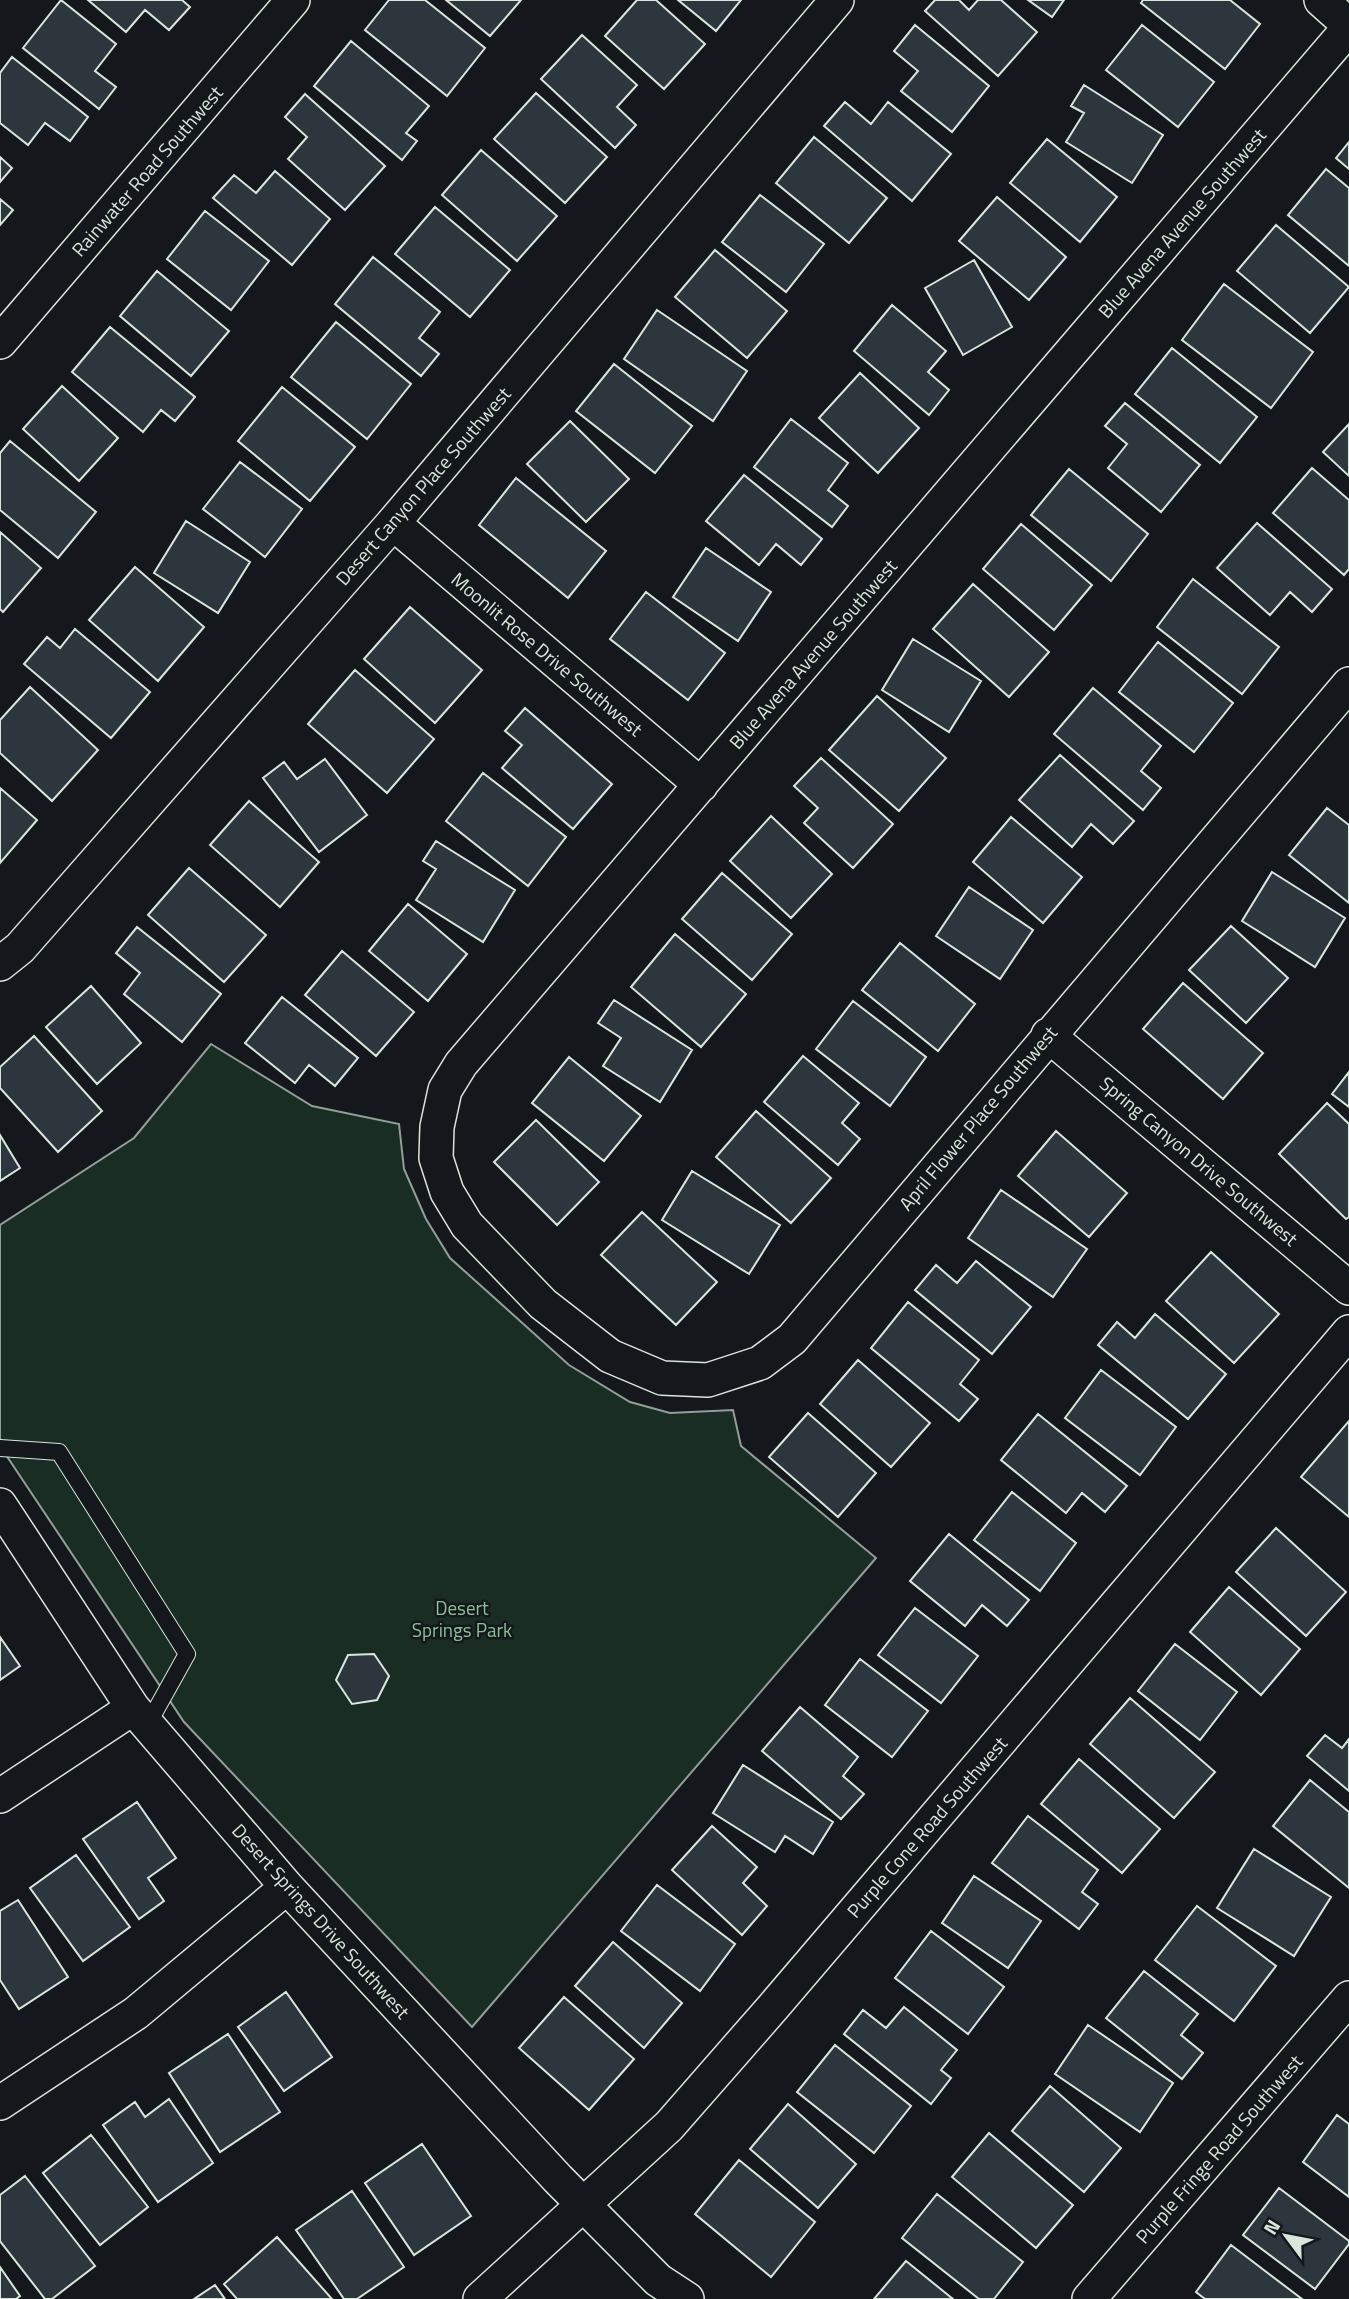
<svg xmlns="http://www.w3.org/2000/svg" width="1349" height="2299" font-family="'Titillium Web',sans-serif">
	<rect width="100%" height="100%" fill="#14181c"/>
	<path fill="#1a2d24" stroke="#939e99" stroke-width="2" d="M 211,1044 L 312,1106 L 399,1124 L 404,1169 L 426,1219 L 450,1258 L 569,1365 L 630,1402 L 670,1413 L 733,1410 L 741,1446 L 876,1558 L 472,2027 L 184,1722 L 0,1446 L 0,1225 L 134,1138 Z"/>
	<path fill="#2c363c" stroke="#d8e6dc" stroke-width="2" d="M 61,0 L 116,44 L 95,71 L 116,87 L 99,109 L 23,48 Z
		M 88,0 L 182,0 L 190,7 L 169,30 L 145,10 L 126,32 Z
		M 389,0 L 425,0 L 485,48 L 447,96 L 365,30 Z
		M 446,0 L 521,0 L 490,36 Z
		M 637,0 L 656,0 L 705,44 L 664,89 L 605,36 Z
		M 678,0 L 741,0 L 716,31 Z
		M 935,0 L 959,0 L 969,10 L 978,0 L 1001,0 L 1037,32 L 998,76 L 925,11 Z
		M 1028,0 L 1064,0 L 1052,17 Z
		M 1143,0 L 1230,0 L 1260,24 L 1225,69 L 1141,3 Z
		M 915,25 L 989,86 L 952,132 L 901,91 L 918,71 L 894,51 Z
		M 1142,25 L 1214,82 L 1178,127 L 1106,70 Z
		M 582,35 L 637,85 L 617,107 L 636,125 L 615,148 L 541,79 Z
		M 351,41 L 429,106 L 406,133 L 417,141 L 402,160 L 314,86 Z
		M 12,57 L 88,117 L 70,141 L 45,123 L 28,145 L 0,123 L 0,73 Z
		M 1084,85 L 1163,135 L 1132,183 L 1066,142 L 1084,113 L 1071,106 Z
		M 536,93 L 607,157 L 565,203 L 494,139 Z
		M 305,94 L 385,166 L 345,210 L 288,159 L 307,137 L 285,117 Z
		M 845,102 L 871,124 L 888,102 L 951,154 L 912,201 L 824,126 Z
		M 814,137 L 887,198 L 849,243 L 776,183 Z
		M 1047,139 L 1117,197 L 1080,242 L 1010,183 Z
		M 1349,142 L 1349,169 L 1336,158 Z
		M 481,150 L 557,216 L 517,261 L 442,195 Z
		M 0,157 L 12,168 L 0,182 Z
		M 1326,169 L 1349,188 L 1349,266 L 1288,215 Z
		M 275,171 L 330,219 L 292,265 L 213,198 L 234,175 L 256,193 Z
		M 760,195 L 824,244 L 786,292 L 722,242 Z
		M 997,197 L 1066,257 L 1029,300 L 959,241 Z
		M 0,199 L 13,210 L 0,225 Z
		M 435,207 L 510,270 L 470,317 L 395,254 Z
		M 205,211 L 269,261 L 231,310 L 167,259 Z
		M 1276,225 L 1349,287 L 1310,333 L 1237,271 Z
		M 715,250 L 787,311 L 747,358 L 675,297 Z
		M 373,257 L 440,312 L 419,338 L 439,354 L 421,376 L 335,304 Z
		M 974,260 L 1012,327 L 963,355 L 925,288 Z
		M 157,271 L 229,331 L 191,376 L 120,316 Z
		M 1224,284 L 1313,352 L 1271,408 L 1182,340 Z
		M 892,305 L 946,351 L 928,372 L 949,390 L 929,415 L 854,351 Z
		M 657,310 L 747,371 L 713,421 L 624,359 Z
		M 336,322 L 411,384 L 367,439 L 291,377 Z
		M 110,327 L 195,397 L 175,421 L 161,410 L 143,432 L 72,372 Z
		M 1172,348 L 1257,417 L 1220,463 L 1135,394 Z
		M 614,364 L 692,426 L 655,473 L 576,411 Z
		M 860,373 L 919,428 L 878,473 L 819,418 Z
		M 62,386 L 118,438 L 79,481 L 23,429 Z
		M 282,387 L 355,447 L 310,501 L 238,441 Z
		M 1125,403 L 1200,465 L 1161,512 L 1108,468 L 1127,444 L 1105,426 Z
		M 791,419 L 848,463 L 828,490 L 848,506 L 832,527 L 754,467 Z
		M 570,421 L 629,479 L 586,522 L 527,464 Z
		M 1349,424 L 1349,476 L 1323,452 Z
		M 10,441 L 96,512 L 58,558 L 0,510 L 0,453 Z
		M 240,462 L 302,509 L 265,557 L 203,509 Z
		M 1312,468 L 1349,500 L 1349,569 L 1344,575 L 1273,513 Z
		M 1069,469 L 1148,534 L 1111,581 L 1031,515 Z
		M 744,475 L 822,539 L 801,565 L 776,544 L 759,565 L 706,521 Z
		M 516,478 L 606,551 L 568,598 L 479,525 Z
		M 186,521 L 250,562 L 218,613 L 154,573 Z
		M 1257,523 L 1332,589 L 1312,612 L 1290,592 L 1270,615 L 1217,568 Z
		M 1021,524 L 1092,585 L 1054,630 L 983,569 Z
		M 0,532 L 41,568 L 3,612 L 0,609 Z
		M 706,548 L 771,592 L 738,641 L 673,597 Z
		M 135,567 L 204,627 L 158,681 L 89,620 Z
		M 1193,579 L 1279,647 L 1242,694 L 1157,627 Z
		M 973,584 L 1049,652 L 1009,697 L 933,629 Z
		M 646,592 L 725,653 L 688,700 L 610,639 Z
		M 410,607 L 482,670 L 435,723 L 364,659 Z
		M 75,629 L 150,692 L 111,738 L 24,664 L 47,637 L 60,648 Z
		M 913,639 L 981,681 L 949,732 L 882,690 Z
		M 1158,642 L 1233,703 L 1194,752 L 1119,692 Z
		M 355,670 L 434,739 L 387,793 L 308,724 Z
		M 30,687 L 98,750 L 52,801 L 0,753 L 0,720 Z
		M 1093,688 L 1161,746 L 1141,771 L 1161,788 L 1143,810 L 1054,734 Z
		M 877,696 L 946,758 L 899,811 L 829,750 Z
		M 525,708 L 612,784 L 573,829 L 502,768 L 522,745 L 505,731 Z
		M 1060,755 L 1134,821 L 1113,844 L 1091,824 L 1072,847 L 1019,800 Z
		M 821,758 L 893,824 L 853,868 L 804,823 L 818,808 L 794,786 Z
		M 325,759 L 367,815 L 319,852 L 263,778 L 284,762 L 297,779 Z
		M 483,773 L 566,837 L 528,886 L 446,821 Z
		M 0,788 L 37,820 L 0,863 Z
		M 249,801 L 319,862 L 280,907 L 210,845 Z
		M 1327,808 L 1349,825 L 1349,903 L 1289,855 Z
		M 771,816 L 832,874 L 791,918 L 730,861 Z
		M 1011,817 L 1082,877 L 1043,923 L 973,862 Z
		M 436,841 L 515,890 L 483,942 L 416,900 L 436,869 L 423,861 Z
		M 189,868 L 266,935 L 224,982 L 148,915 Z
		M 1272,872 L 1345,918 L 1315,967 L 1242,921 Z
		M 722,873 L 792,934 L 752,980 L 682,919 Z
		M 969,887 L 1033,930 L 1000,979 L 936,936 Z
		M 408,904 L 467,954 L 428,1001 L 369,951 Z
		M 1231,926 L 1288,978 L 1246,1023 L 1189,970 Z
		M 137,927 L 221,994 L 182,1042 L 124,994 L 140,973 L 116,953 Z
		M 675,934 L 746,994 L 701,1047 L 631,987 Z
		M 900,943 L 975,1004 L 938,1051 L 862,990 Z
		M 342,951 L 414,1012 L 376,1056 L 305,995 Z
		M 1183,983 L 1263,1053 L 1223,1099 L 1143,1029 Z
		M 91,986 L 141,1043 L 97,1084 L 46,1027 Z
		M 282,997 L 358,1058 L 335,1086 L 309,1065 L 295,1083 L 245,1043 Z
		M 614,1000 L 692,1050 L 660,1102 L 603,1066 L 621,1038 L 598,1023 Z
		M 853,1001 L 926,1057 L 890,1106 L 816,1049 Z
		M 34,1036 L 102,1111 L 58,1152 L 0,1088 L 0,1067 Z
		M 803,1056 L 859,1103 L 842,1123 L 860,1139 L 838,1165 L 764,1102 Z
		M 569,1057 L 641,1116 L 604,1161 L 532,1103 Z
		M 1349,1072 L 1349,1107 L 1332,1094 Z
		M 1327,1103 L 1349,1124 L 1349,1217 L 1346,1219 L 1279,1154 Z
		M 756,1111 L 831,1178 L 791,1223 L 716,1157 Z
		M 536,1120 L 599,1182 L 557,1225 L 494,1162 Z
		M 1056,1131 L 1127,1193 L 1089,1237 L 1018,1176 Z
		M 0,1135 L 20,1168 L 0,1181 Z
		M 692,1171 L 780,1225 L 749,1274 L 662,1220 Z
		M 1001,1190 L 1087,1249 L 1053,1297 L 968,1238 Z
		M 642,1212 L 717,1282 L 676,1325 L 601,1255 Z
		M 1211,1252 L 1279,1314 L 1234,1363 L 1166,1301 Z
		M 976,1261 L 1031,1307 L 992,1354 L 915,1290 L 936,1265 L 957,1283 Z
		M 908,1302 L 979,1360 L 960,1384 L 978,1399 L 959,1421 L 871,1348 Z
		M 1155,1314 L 1226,1374 L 1188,1419 L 1098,1345 L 1117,1322 L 1135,1338 Z
		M 858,1360 L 930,1423 L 891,1467 L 820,1404 Z
		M 1101,1370 L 1176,1427 L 1140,1475 L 1065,1418 Z
		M 808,1413 L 876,1473 L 838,1517 L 769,1457 Z
		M 1038,1414 L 1127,1486 L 1105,1512 L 1082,1493 L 1066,1513 L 1001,1460 Z
		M 1349,1421 L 1349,1517 L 1301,1477 Z
		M 1012,1492 L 1076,1543 L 1040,1591 L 974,1540 Z
		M 1276,1528 L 1346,1592 L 1306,1636 L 1236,1572 Z
		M 949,1534 L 1029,1600 L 1007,1626 L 982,1605 L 965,1626 L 910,1581 Z
		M 1229,1587 L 1300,1649 L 1261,1695 L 1190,1632 Z
		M 915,1608 L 978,1656 L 941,1703 L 878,1655 Z
		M 0,1637 L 20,1666 L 0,1680 Z
		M 1175,1644 L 1237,1692 L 1200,1740 L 1138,1691 Z
		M 374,1654 L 389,1676 L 377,1700 L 352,1704 L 336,1680 L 348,1655 Z
		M 860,1659 L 928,1711 L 892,1757 L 825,1705 Z
		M 1130,1698 L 1215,1772 L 1174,1818 L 1090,1744 Z
		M 800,1707 L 858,1757 L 843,1776 L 864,1794 L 841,1819 L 762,1751 Z
		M 1325,1735 L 1342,1748 L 1349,1739 L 1349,1791 L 1307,1756 Z
		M 1079,1759 L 1160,1829 L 1122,1873 L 1041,1804 Z
		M 743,1765 L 833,1822 L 813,1854 L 785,1836 L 775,1852 L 713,1813 Z
		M 1310,1780 L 1349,1812 L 1349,1888 L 1273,1826 Z
		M 137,1802 L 176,1858 L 148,1878 L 164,1901 L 139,1919 L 83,1839 Z
		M 1028,1816 L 1098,1870 L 1082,1892 L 1098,1904 L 1079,1929 L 992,1863 Z
		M 712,1826 L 757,1867 L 743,1883 L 767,1906 L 742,1935 L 672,1870 Z
		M 1254,1849 L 1331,1897 L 1294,1956 L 1217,1908 Z
		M 76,1855 L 130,1927 L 83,1961 L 30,1888 Z
		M 974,1876 L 1041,1921 L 1008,1968 L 942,1923 Z
		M 657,1885 L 735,1944 L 700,1991 L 621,1931 Z
		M 18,1900 L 68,1977 L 19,2009 L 0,1980 L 0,1911 Z
		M 1197,1906 L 1276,1966 L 1234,2021 L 1155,1960 Z
		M 931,1931 L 1004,1987 L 968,2034 L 895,1978 Z
		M 613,1942 L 682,2003 L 644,2048 L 575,1986 Z
		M 1144,1971 L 1198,2014 L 1181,2035 L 1203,2053 L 1182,2079 L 1106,2018 Z
		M 286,1992 L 332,2057 L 284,2091 L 238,2027 Z
		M 564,1997 L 634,2059 L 589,2110 L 519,2048 Z
		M 904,2007 L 957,2050 L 941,2070 L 951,2078 L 931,2104 L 844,2034 L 863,2010 L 886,2028 Z
		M 1088,2025 L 1173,2083 L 1140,2132 L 1055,2074 Z
		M 228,2034 L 280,2112 L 220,2152 L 169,2073 Z
		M 835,2045 L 911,2106 L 874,2153 L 797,2092 Z
		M 1050,2086 L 1121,2148 L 1084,2192 L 1012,2131 Z
		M 169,2099 L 213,2163 L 158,2202 L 103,2125 L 135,2102 L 145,2117 Z
		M 788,2104 L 856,2164 L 818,2208 L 750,2149 Z
		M 1337,2115 L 1349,2124 L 1349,2197 L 1303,2162 Z
		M 989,2133 L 1073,2205 L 1036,2248 L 952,2177 Z
		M 91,2135 L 148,2207 L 100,2245 L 43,2173 Z
		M 422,2144 L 471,2216 L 414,2255 L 365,2183 Z
		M 739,2160 L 815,2222 L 771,2277 L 695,2214 Z
		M 25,2176 L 95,2266 L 52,2299 L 45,2299 L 0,2241 L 0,2195 Z
		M 1279,2188 L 1349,2241 L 1349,2244 L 1315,2289 L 1243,2235 Z
		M 352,2191 L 404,2267 L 357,2299 L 344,2299 L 296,2230 Z
		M 937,2194 L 1023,2262 L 994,2299 L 979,2299 L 902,2238 Z
		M 277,2237 L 332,2299 L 237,2299 L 224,2284 Z
		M 1231,2245 L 1302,2299 L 1205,2299 L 1196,2292 Z
		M 906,2261 L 953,2299 L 874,2299 Z
		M 0,2267 L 20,2296 L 16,2299 L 0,2299 Z
		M 215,2285 L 225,2299 L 194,2299 Z"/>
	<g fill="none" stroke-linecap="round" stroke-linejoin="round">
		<g stroke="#d8e6dc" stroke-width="18">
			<path id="service" d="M 0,1448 L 59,1452 L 187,1654 L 148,1724"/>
		</g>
		<g stroke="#d8e6dc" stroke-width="36">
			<path id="minor" d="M 1321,0 L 1349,25
				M 1349,28 L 461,1064 L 445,1090 L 437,1127 L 436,1158 L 447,1192 L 467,1225 L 543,1304 L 610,1356 L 662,1378 L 708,1380 L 760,1363 L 792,1339 L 1349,684
				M 0,342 L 293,0
				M 393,523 L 701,785
				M 0,964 L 20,948 L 393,523 L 837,0
				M 1048,1035 L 1349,1288
				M 0,1505 L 133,1708 L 287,1887 L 558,2179 L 658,2280 L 687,2299
				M 0,1796 L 133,1708
				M 0,2103 L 136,2013 L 287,1887
				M 480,2299 L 669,2126 L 774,2006 L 1349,1332
				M 1089,2299 L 1349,1998"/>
		</g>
		<use href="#service" stroke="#14181c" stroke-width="16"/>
		<use href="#minor" stroke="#14181c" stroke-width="33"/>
	</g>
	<g text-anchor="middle" stroke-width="5" stroke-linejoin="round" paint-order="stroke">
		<g font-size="19" fill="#d8e6dc" stroke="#14181c">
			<text transform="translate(147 171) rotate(-49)" y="7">Rainwater Road Southwest</text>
			<text transform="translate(1182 223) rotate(-49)" y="7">Blue Avena Avenue Southwest</text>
			<text transform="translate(423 486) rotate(-49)" y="7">Desert Canyon Place Southwest</text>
			<text transform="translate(547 654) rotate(40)" y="7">Moonlit Rose Drive Southwest</text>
			<text transform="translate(813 654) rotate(-49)" y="7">Blue Avena Avenue Southwest</text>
			<text transform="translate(978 1118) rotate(-50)" y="7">April Flower Place Southwest</text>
			<text transform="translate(1199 1161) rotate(40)" y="7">Spring Canyon Drive Southwest</text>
			<text transform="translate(927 1827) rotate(-49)" y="7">Purple Cone Road Southwest</text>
			<text transform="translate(321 1921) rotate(48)" y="7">Desert Springs Drive Southwest</text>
			<text transform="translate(1219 2149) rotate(-49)" y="7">Purple Fringe Road Southwest</text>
		</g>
		<g font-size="19" fill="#8ac095" stroke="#14181c">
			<text x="462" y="1615">Desert<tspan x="462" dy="22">Springs Park</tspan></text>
		</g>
	</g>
	<g transform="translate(1286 2236) rotate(302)" stroke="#14181c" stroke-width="5" paint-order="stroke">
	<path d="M0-5L12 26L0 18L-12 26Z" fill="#d8e6dc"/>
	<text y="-10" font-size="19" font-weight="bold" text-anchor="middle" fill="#d8e6dc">N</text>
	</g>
</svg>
